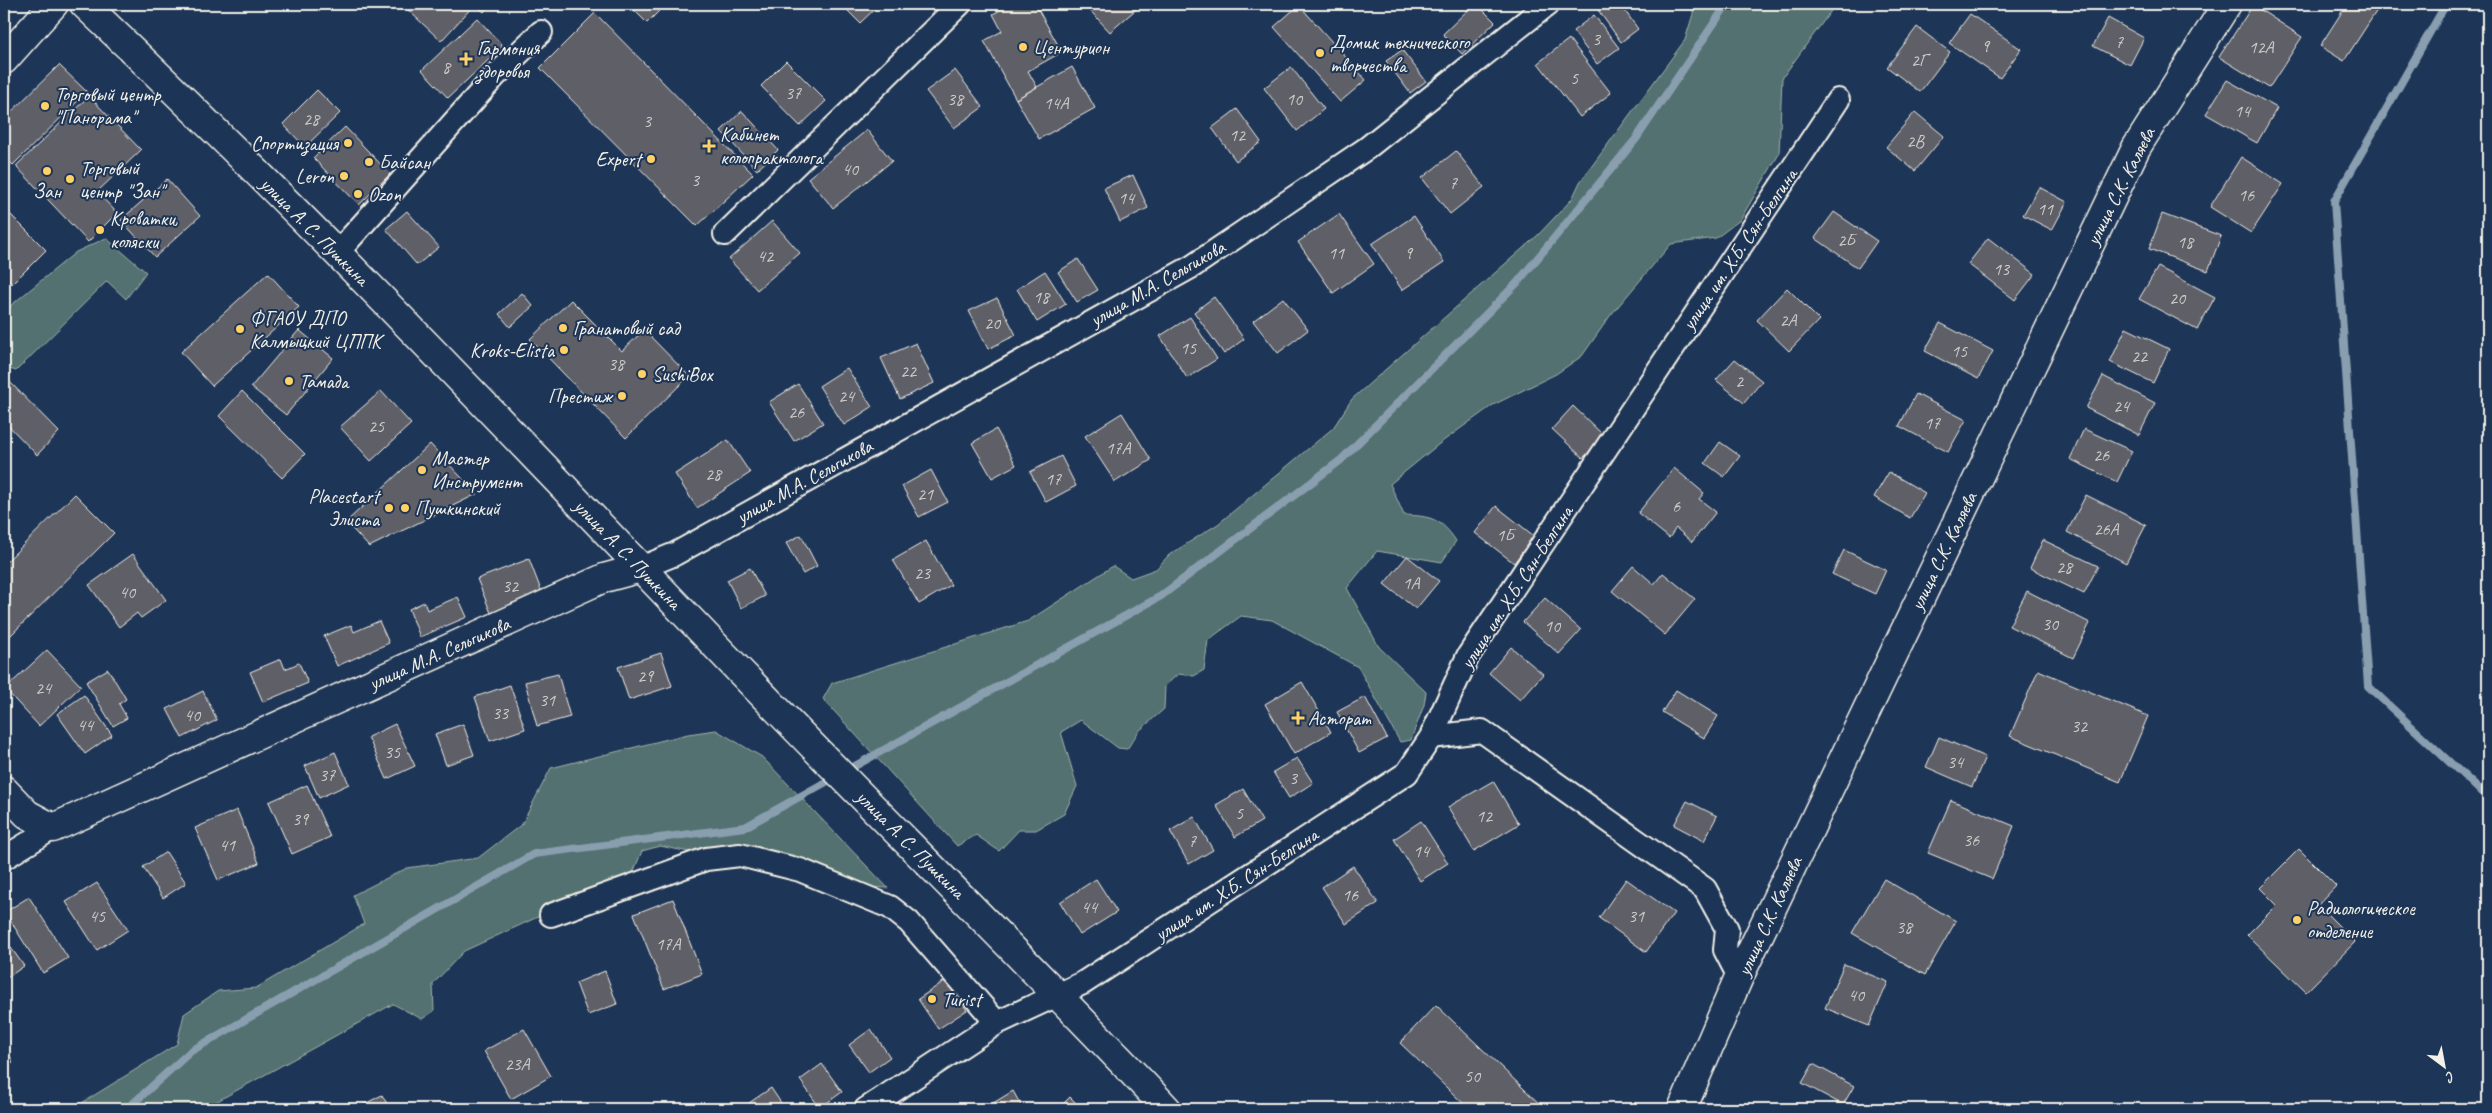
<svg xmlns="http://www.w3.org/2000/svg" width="2492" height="1113" font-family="Caveat,sans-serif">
	<rect width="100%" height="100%" fill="#1d3557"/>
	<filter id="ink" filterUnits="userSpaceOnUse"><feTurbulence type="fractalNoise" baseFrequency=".02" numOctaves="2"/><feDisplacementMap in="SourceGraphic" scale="10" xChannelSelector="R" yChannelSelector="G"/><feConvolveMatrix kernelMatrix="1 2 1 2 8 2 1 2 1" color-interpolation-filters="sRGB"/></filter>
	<g filter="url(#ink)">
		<path fill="#537170" stroke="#a4b1ac" d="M 1693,4 L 1836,4 L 1782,78 L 1779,154 L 1740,220 L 1716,238 L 1671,244 L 1610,316 L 1582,356 L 1556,374 L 1493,405 L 1439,444 L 1390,484 L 1404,515 C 1430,516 1441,518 1456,541 L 1442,562 L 1377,551 L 1347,588 L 1379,647 L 1426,692 L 1424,705 L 1411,740 L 1400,742 L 1358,667 L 1272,620 L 1241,616 L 1208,640 L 1204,670 L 1194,676 L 1178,674 L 1165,686 L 1164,709 L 1139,731 L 1127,749 L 1118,748 L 1081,720 L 1061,732 L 1077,786 L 1064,814 L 1036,830 L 1019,830 L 999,851 L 976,835 L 957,846 L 823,699 L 832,683 L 1028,621 L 1113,566 L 1131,578 L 1156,569 L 1169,555 L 1218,524 L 1333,428 L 1352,399 L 1538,235 L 1572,199 L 1580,182 L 1685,40 L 1693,14 Z
			M 106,238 L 146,272 L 126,299 L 107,281 L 16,371 L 4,367 L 4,311 L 76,252 Z
			M 716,730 L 762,757 L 888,888 L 861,887 L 660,846 L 642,851 L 633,873 L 464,951 L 433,984 L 434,1011 L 422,1019 L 393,1004 L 203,1109 L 72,1109 L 177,1044 L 184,1014 L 218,991 L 256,988 L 364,924 L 353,895 L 407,868 L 478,858 L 522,824 L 551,768 L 688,734 Z"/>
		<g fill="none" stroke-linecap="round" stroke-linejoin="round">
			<path stroke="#899eaf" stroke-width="8" d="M 2446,4 L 2334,201 L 2368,686 L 2488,798
				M 127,1109 L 191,1051 L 534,854 L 745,827 L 1161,596 L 1341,460 L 1517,283 L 1636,139 L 1727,4"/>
		</g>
		<path fill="#5e5f68" stroke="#f4f1e8" d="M 410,4 L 491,4 L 484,12 L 475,4 L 441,41 L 406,8 Z
			M 628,4 L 666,4 L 647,23 Z
			M 841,4 L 880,4 L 860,23 Z
			M 1011,4 L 1035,4 L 1062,52 L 1028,71 L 1037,87 L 1016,99 L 984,41 L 1002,31 L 993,14 Z
			M 1084,4 L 1142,4 L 1110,32 Z
			M 1474,4 L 1477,4 L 1495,22 L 1462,54 L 1443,34 Z
			M 1606,4 L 1620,4 L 1638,29 L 1621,42 L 1598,10 Z
			M 2347,4 L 2381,4 L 2344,61 L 2320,46 Z
			M 1299,5 L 1366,80 L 1340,102 L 1274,27 Z
			M 2253,5 L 2302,37 L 2269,88 L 2219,57 Z
			M 595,13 L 753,174 L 697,226 L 540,68 Z
			M 1970,14 L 2021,49 L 2000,78 L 1949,43 Z
			M 1594,15 L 1619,48 L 1597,64 L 1573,31 Z
			M 477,18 L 503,46 L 448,98 L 422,70 Z
			M 2108,18 L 2144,38 L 2130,65 L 2093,46 Z
			M 1917,27 L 1950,52 L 1920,92 L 1887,67 Z
			M 1569,39 L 1611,93 L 1580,117 L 1538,63 Z
			M 1402,50 L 1426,81 L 1410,93 L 1386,61 Z
			M 786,61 L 826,101 L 800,126 L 761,86 Z
			M 59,65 L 87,92 L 13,165 L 4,156 L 4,119 Z
			M 1072,67 L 1095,108 L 1039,139 L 1016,99 Z
			M 1291,67 L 1324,109 L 1297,131 L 1264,88 Z
			M 955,70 L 983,107 L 954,128 L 926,91 Z
			M 2227,80 L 2277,108 L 2257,143 L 2206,114 Z
			M 317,90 L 340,113 L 305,147 L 283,124 Z
			M 89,96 L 141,150 L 97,192 L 117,213 L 88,242 L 16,166 Z
			M 1237,109 L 1261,142 L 1236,161 L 1212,128 Z
			M 742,111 L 778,150 L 757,170 L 721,131 Z
			M 1915,112 L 1944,136 L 1915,171 L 1886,147 Z
			M 345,127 L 390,174 L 359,205 L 313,158 Z
			M 867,130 L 892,161 L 833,208 L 808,178 Z
			M 1456,151 L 1484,187 L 1450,214 L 1422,178 Z
			M 2241,157 L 2283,184 L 2251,233 L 2210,207 Z
			M 1133,175 L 1148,208 L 1120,222 L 1104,188 Z
			M 167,179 L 200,216 L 155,257 L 121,220 Z
			M 2039,187 L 2067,202 L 2052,230 L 2023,215 Z
			M 5,209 L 46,250 L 12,284 L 4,275 Z
			M 407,211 L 439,247 L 417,265 L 386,229 Z
			M 1834,212 L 1877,241 L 1858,268 L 1815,238 Z
			M 1339,214 L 1374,264 L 1333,293 L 1298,242 Z
			M 2162,214 L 2221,236 L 2208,271 L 2149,249 Z
			M 1414,216 L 1444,262 L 1402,290 L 1372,244 Z
			M 772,221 L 800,253 L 757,290 L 729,259 Z
			M 1988,238 L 2035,274 L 2015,300 L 1968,264 Z
			M 1078,259 L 1098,290 L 1077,302 L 1058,272 Z
			M 2158,267 L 2215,297 L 2197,330 L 2139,299 Z
			M 1045,271 L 1066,304 L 1037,322 L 1017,289 Z
			M 268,273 L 299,307 L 212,386 L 181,352 Z
			M 1787,288 L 1819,320 L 1789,351 L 1757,320 Z
			M 522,293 L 533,306 L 510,327 L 499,314 Z
			M 1214,297 L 1244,339 L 1224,354 L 1194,312 Z
			M 997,298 L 1016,335 L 988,349 L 969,311 Z
			M 1283,298 L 1308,330 L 1278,353 L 1253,321 Z
			M 571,300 L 622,351 L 644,330 L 689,376 L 626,438 L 530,339 Z
			M 1190,317 L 1217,359 L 1187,378 L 1160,336 Z
			M 1940,323 L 1993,351 L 1978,379 L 1925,351 Z
			M 2126,328 L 2169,349 L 2153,383 L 2110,362 Z
			M 299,330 L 333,358 L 286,415 L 251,387 Z
			M 916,343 L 934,383 L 900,399 L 881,358 Z
			M 1735,359 L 1762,381 L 1744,403 L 1716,380 Z
			M 847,368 L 872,407 L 844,425 L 819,386 Z
			M 4,376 L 59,432 L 37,455 L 4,421 Z
			M 2103,376 L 2155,403 L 2139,435 L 2086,408 Z
			M 798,384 L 823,423 L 794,441 L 769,402 Z
			M 242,391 L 305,454 L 282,478 L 219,416 Z
			M 381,391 L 411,424 L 371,461 L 340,427 Z
			M 1916,394 L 1966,420 L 1948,452 L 1899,426 Z
			M 1573,406 L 1604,436 L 1583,458 L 1552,429 Z
			M 1122,413 L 1151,460 L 1115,482 L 1085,436 Z
			M 996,429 L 1016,465 L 992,478 L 972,443 Z
			M 2084,429 L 2132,451 L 2117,482 L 2070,459 Z
			M 728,440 L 750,473 L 697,508 L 675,474 Z
			M 1720,442 L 1740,456 L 1724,477 L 1705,463 Z
			M 430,444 L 477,494 L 369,547 L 346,522 Z
			M 1061,456 L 1076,486 L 1046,502 L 1030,472 Z
			M 1674,468 L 1704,493 L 1699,499 L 1716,512 L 1692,542 L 1676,528 L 1669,538 L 1638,513 Z
			M 931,470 L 948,502 L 919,517 L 902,486 Z
			M 1889,472 L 1925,493 L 1910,518 L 1874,497 Z
			M 75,494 L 114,533 L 4,642 L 4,564 Z
			M 2086,495 L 2146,525 L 2126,563 L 2067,532 Z
			M 1496,506 L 1534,536 L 1514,563 L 1475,533 Z
			M 801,535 L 817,566 L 803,574 L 786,543 Z
			M 2043,540 L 2098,566 L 2084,594 L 2030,568 Z
			M 926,541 L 951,585 L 919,604 L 893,560 Z
			M 1844,550 L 1886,570 L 1875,594 L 1832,574 Z
			M 133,554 L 166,600 L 141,618 L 137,613 L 119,627 L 89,585 Z
			M 1407,556 L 1439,581 L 1416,609 L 1384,584 Z
			M 529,559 L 542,593 L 491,613 L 477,579 Z
			M 1633,566 L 1654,584 L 1663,573 L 1695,599 L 1665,635 L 1612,591 Z
			M 750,568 L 765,596 L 741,608 L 727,580 Z
			M 2027,591 L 2090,623 L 2073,658 L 2009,626 Z
			M 458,597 L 467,617 L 420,637 L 409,609 L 424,602 L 427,610 Z
			M 1545,598 L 1581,630 L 1559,654 L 1523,622 Z
			M 379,621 L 389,643 L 337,666 L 324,636 L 351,625 L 354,632 Z
			M 1511,647 L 1543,674 L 1520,700 L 1489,673 Z
			M 47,650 L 81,686 L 39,726 L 5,689 Z
			M 661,653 L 672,686 L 629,700 L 618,667 Z
			M 281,659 L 285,669 L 299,663 L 308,683 L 263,702 L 250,672 Z
			M 108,669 L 126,699 L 119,704 L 127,718 L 113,726 L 86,682 Z
			M 2038,670 L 2148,716 L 2120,782 L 2010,736 Z
			M 558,674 L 570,717 L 537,726 L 525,682 Z
			M 1302,682 L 1331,732 L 1294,754 L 1265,704 Z
			M 510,685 L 525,729 L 490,741 L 475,697 Z
			M 1676,690 L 1718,716 L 1704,738 L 1662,712 Z
			M 203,691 L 217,720 L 182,738 L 167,709 Z
			M 84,695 L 112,735 L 85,754 L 57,714 Z
			M 1365,697 L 1387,738 L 1359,753 L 1337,712 Z
			M 395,724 L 415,766 L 387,779 L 368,737 Z
			M 463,724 L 474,755 L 446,765 L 435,734 Z
			M 1939,737 L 1985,757 L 1972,787 L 1926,767 Z
			M 335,752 L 349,784 L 319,798 L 305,766 Z
			M 1297,758 L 1313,783 L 1289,798 L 1273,772 Z
			M 1493,781 L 1519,824 L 1474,851 L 1448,807 Z
			M 307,785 L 330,837 L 292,854 L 269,802 Z
			M 1243,789 L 1262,821 L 1235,837 L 1216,805 Z
			M 1951,800 L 2014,826 L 1992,879 L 1928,853 Z
			M 1687,801 L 1717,816 L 1704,841 L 1674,825 Z
			M 237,810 L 259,863 L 218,880 L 195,828 Z
			M 1194,817 L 1213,850 L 1189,864 L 1170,831 Z
			M 1421,821 L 1448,863 L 1420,881 L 1394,839 Z
			M 2299,849 L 2336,886 L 2318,905 L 2355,942 L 2306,992 L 2247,935 L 2277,905 L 2260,888 Z
			M 166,852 L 186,883 L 163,898 L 143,867 Z
			M 1353,866 L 1378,903 L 1346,924 L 1322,887 Z
			M 1096,879 L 1117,912 L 1080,935 L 1060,902 Z
			M 1626,879 L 1674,913 L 1646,952 L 1599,918 Z
			M 1884,879 L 1956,921 L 1925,975 L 1852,933 Z
			M 97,883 L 128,930 L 97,950 L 66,902 Z
			M 29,897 L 68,958 L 43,973 L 5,912 Z
			M 673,899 L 702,974 L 664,989 L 634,914 Z
			M 4,938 L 24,966 L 4,980 Z
			M 1844,964 L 1888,982 L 1869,1026 L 1825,1008 Z
			M 605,971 L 617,1004 L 588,1015 L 576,983 Z
			M 946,980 L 967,1010 L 938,1029 L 918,999 Z
			M 1436,1005 L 1545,1109 L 1469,1109 L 1400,1043 Z
			M 524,1029 L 551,1076 L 511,1099 L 484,1051 Z
			M 871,1029 L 890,1057 L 869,1072 L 849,1045 Z
			M 4,1045 L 13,1062 L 4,1067 Z
			M 822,1064 L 842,1092 L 820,1108 L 800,1080 Z
			M 1813,1064 L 1854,1086 L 1843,1105 L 1802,1083 Z
			M 771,1088 L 785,1109 L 753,1109 L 749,1103 Z
			M 1013,1091 L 1023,1109 L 986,1109 L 985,1108 Z
			M 382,1095 L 390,1109 L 355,1109 Z
			M 1070,1097 L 1082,1109 L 1058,1109 Z"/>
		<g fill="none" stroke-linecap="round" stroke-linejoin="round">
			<g stroke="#f4f1e8" stroke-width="26">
				<path id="minor" d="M 725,234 L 960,4
					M 338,252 L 495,76 L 541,32
					M 641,568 L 675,554 L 1193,266 L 1367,148 L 1548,4
					M 1431,737 L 1482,731 L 1705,889 L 1727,929 L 1725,950 L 1739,977
					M 4,858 L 53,828
					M 551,915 L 706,859 L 740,855 L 800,870 L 890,907 L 909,922 L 997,1023
					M 866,1109 L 997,1023 L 1083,983 L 1407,773 L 1431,737 L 1468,656 L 1838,100"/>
			</g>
			<g stroke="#f4f1e8" stroke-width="31">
				<path id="tertiary" d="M 4,60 L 54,4
					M 4,790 L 27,814 L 53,828 L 604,578 L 641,568
					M 1682,1109 L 1739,977 L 2136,148 L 2227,4"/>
			</g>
			<g stroke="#f4f1e8" stroke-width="31">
				<path id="secondary" d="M 84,4 C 308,216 519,441 733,664 C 876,813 1025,958 1167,1109"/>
			</g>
			<use href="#minor" stroke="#1d3557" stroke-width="22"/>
			<use href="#tertiary" stroke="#1d3557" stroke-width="28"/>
			<use href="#secondary" stroke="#1d3557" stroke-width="28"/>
		</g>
	</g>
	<g fill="#ffd166" stroke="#1d3557" stroke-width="2">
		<circle cx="1023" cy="47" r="5"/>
		<circle cx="1320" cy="53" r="5"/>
		<path d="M463.5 51.5h5v5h5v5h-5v5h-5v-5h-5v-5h5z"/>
		<circle cx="45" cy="106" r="5"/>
		<circle cx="348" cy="143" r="5"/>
		<path d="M706.5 138.5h5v5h5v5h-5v5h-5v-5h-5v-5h5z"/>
		<circle cx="651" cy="159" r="5"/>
		<circle cx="369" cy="162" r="5"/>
		<circle cx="47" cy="171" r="5"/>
		<circle cx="344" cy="176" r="5"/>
		<circle cx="70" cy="179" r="5"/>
		<circle cx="358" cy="194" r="5"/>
		<circle cx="100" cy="230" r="5"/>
		<circle cx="563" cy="328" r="5"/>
		<circle cx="240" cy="329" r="5"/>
		<circle cx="564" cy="350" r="5"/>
		<circle cx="642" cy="374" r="5"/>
		<circle cx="289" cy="381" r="5"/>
		<circle cx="622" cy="396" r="5"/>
		<circle cx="422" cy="470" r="5"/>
		<circle cx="389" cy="508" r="5"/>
		<circle cx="405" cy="508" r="5"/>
		<path d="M1295.5 710.5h5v5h5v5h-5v5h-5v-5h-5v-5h5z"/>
		<circle cx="2297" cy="920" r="5"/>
		<circle cx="932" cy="999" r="5"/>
	</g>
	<g text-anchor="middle" stroke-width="4" stroke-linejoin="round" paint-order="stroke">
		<g font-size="18" fill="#ceccc8">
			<text x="1596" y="45">3</text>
			<text x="2119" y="48">7</text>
			<text x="1985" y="52">9</text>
			<text x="2261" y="53">12А</text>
			<text x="1919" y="66">2Г</text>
			<text x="446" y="73">8</text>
			<text x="1574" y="84">5</text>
			<text x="793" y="99">37</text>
			<text x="955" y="105">38</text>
			<text x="1294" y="105">10</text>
			<text x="1056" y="109">14А</text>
			<text x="2242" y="117">14</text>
			<text x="311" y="125">28</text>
			<text x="647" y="127">3</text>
			<text x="1237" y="141">12</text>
			<text x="1915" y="147">2В</text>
			<text x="850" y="175">40</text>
			<text x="695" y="186">3</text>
			<text x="1453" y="189">7</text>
			<text x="2246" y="201">16</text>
			<text x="1126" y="204">14</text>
			<text x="2045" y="215">11</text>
			<text x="1846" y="246">2Б</text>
			<text x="2185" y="248">18</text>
			<text x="1336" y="259">11</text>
			<text x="1408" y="259">9</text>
			<text x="765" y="262">42</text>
			<text x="2001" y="275">13</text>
			<text x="1041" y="303">18</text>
			<text x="2177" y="304">20</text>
			<text x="1788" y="326">2А</text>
			<text x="992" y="329">20</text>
			<text x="1188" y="354">15</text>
			<text x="1959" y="357">15</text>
			<text x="2139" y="362">22</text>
			<text x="616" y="370">38</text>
			<text x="908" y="377">22</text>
			<text x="1739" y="387">2</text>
			<text x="846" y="402">24</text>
			<text x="2121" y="412">24</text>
			<text x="796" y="418">26</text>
			<text x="1932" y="429">17</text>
			<text x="376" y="432">25</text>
			<text x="1118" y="454">17А</text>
			<text x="2101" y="461">26</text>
			<text x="713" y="480">28</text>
			<text x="1053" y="485">17</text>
			<text x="925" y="500">21</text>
			<text x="1676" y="512">6</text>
			<text x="2106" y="535">26А</text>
			<text x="1505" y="541">1Б</text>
			<text x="2064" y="573">28</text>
			<text x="922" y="579">23</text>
			<text x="1411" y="589">1А</text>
			<text x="510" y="592">32</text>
			<text x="127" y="598">40</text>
			<text x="2050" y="630">30</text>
			<text x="1552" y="632">10</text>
			<text x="645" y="682">29</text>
			<text x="43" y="694">24</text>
			<text x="547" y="706">31</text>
			<text x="500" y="719">33</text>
			<text x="192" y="721">40</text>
			<text x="85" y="731">44</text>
			<text x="2079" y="732">32</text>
			<text x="392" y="758">35</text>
			<text x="1955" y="768">34</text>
			<text x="327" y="781">37</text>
			<text x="1293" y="784">3</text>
			<text x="1239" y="819">5</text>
			<text x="1484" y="822">12</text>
			<text x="300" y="825">39</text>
			<text x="1971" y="846">36</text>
			<text x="1192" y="847">7</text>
			<text x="227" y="851">41</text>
			<text x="1421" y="857">14</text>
			<text x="1350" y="901">16</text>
			<text x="1089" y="913">44</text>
			<text x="97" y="922">45</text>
			<text x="1636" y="922">31</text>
			<text x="1904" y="933">38</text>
			<text x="668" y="950">17А</text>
			<text x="1856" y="1001">40</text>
			<text x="517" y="1070">23А</text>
			<text x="1472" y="1082">50</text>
		</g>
		<g font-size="20" fill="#f4f1e8" stroke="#1d3557" text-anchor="start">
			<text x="1330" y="49">Домик технического<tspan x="1330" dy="23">творчества</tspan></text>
			<text x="1033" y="54">Центурион</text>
			<text x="477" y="55">Гармония<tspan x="477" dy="23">здоровья</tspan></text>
			<text x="55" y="101">Торговый центр<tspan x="55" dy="23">"Панорама"</tspan></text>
			<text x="720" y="141">Кабинет<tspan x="720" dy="23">колопрактолога</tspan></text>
			<text x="338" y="150" text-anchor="end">Спортизация</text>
			<text x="641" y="166" text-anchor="end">Eхpert</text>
			<text x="379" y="169">Байсан</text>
			<text x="80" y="175">Торговый<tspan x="80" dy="23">центр "Зан"</tspan></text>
			<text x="334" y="183" text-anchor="end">Leron</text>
			<text x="47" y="198" text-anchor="middle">Зан</text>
			<text x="368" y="201">Ozon</text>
			<text x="110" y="225">Кроватки,<tspan x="110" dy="23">коляски</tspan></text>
			<text x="250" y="325">ФГАОУ ДПО<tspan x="250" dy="23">Калмыцкий ЦППК</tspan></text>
			<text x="573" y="335">Гранатовый сад</text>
			<text x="554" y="357" text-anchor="end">Kroks-Elista</text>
			<text x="652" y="381">SushiBox</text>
			<text x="299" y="388">Тамада</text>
			<text x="612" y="403" text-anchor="end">Престиж</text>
			<text x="432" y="465">Мастер<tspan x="432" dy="23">Инструмент</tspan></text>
			<text x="379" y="503" text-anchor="end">Placestart<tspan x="379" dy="23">Элиста</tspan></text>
			<text x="415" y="515">Пушкинский</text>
			<text x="1308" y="725">Асторат</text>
			<text x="2307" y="915">Радиологическое<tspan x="2307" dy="23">отделение</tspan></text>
			<text x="942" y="1006">Turist</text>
		</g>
		<g font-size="20" fill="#f4f1e8" stroke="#1d3557">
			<text transform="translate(2120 186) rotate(-63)" y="7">улица С.К. Каляева</text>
			<text transform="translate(315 231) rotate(45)" y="7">улица А. С. Пушкина</text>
			<text transform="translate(1739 249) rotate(-56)" y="7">улица им. Х.Б. Сян-Белгина</text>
			<text transform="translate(1157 283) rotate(-30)" y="7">улица М.А. Сельгикова</text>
			<text transform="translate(804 481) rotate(-29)" y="7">улица М.А. Сельгикова</text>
			<text transform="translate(1943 551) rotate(-64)" y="7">улица С.К. Каляева</text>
			<text transform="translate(628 554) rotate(46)" y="7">улица А. С. Пушкина</text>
			<text transform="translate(1516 587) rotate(-57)" y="7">улица им. Х.Б. Сян-Белгина</text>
			<text transform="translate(439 653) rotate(-24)" y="7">улица М.А. Сельгикова</text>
			<text transform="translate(911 844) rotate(45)" y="7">улица А. С. Пушкина</text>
			<text transform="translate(1236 884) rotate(-33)" y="7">улица им. Х.Б. Сян-Белгина</text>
			<text transform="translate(1769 916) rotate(-65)" y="7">улица С.К. Каляева</text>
		</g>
	</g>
	<rect width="2492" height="1113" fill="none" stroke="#1d3557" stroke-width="20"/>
	<rect x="10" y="10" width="2472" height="1093" fill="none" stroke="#f4f1e8" stroke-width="2" filter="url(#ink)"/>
	<g transform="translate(2444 1066) rotate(148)" stroke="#1d3557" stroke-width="4" paint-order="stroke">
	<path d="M0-4L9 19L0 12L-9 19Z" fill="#f4f1e8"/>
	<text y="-8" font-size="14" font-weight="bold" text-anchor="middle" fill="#f4f1e8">С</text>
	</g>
</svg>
